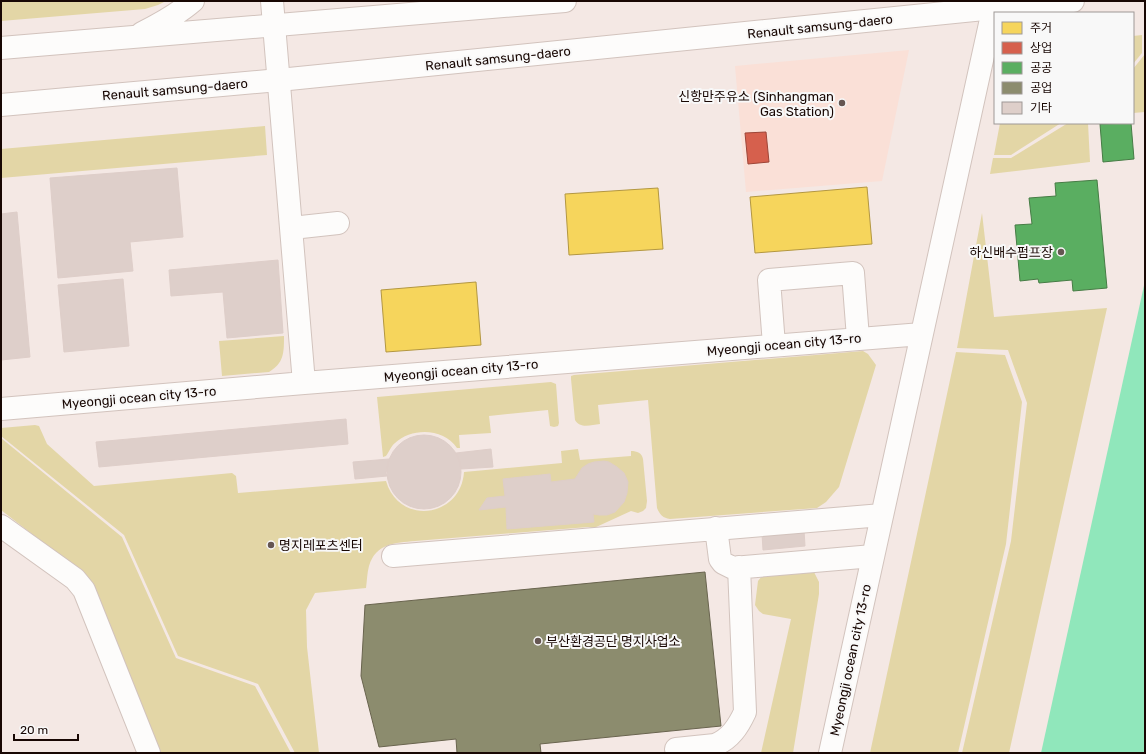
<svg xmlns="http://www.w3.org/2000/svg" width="1146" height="754" font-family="Rubik,'Noto Sans KR',sans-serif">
	<rect width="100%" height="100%" fill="#f4e8e4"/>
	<path fill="#fae0d7" d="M 909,50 L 882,181 L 746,192 L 735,66 Z"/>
	<path fill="#e3d6a6" d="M 1,1 L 166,1 L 158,5 L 145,9 L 1,21 Z
		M 1142,35 L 1142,53 L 1133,64 L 1133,36 Z
		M 1144,35 L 1145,35 L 1145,112 L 1133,113 L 1133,69 L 1145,54 Z
		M 1000,123 L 1061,123 L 1011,155 L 994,155 Z
		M 1068,123 L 1088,123 L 1090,162 L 990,174 L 993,158 L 1011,158 Z
		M 265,126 L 267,155 L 1,178 L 1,149 Z
		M 982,213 L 994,317 L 1107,308 L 1009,753 L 962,753 L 1011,541 L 1027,403 L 1008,350 L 957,348 Z
		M 284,336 C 284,353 284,363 269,372 L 222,376 L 219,341 Z
		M 863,351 L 868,354 L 876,365 L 839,487 L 826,502 L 817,508 L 670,519 C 663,518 660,515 657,508 L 648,400 L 598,405 L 600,424 C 591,425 580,429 575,420 L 571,379 L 571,376 L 574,375 Z
		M 956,352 L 1005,355 L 1022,402 L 1006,544 L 958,753 L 870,753 Z
		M 551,382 L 556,384 L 559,423 L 558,426 L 554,427 L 550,426 L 548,410 L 489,416 L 491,433 L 459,435 L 460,448 L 457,448 C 444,428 412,427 395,443 C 391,446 389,452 386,456 L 383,457 L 377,397 Z
		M 35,425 L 39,426 L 47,444 L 94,486 L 232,473 L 236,476 L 238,493 L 386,481 C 399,526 461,518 464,472 L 562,463 L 561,451 L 578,449 L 580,460 L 631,456 L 631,451 C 637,451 642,453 643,459 L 647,501 L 646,508 L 643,511 L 638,513 L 631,511 L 594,528 L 588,527 L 415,541 C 395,543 376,543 369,566 C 367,573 367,581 366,588 L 315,593 L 306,610 L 307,647 L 319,753 L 295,753 L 258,684 L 178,656 L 124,535 L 1,436 L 1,428 Z
		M 1,438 L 122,537 L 176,658 L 255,686 L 291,753 L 158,753 L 81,572 L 1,510 Z
		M 814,572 L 819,582 L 819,594 L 793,753 L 761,753 L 791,619 L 763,614 L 759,611 L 755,605 L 758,581 L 762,576 Z"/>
	<path fill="#90e7bb" d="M 1145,281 L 1145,753 L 1041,753 Z"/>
	<path fill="#f6d55c" stroke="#b39741" d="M 867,187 L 872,244 L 755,253 L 750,197 Z
		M 658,188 L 663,249 L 569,255 L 565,194 Z
		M 476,282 L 481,345 L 386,352 L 381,290 Z"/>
	<path fill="#d6604d" stroke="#9d4537" d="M 766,132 L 769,162 L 748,164 L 745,133 Z"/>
	<path fill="#5aae61" stroke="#467c45" d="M 1131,123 L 1134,159 L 1103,162 L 1100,124 Z
		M 1097,180 L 1107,288 L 1073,291 L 1072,280 L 1039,283 L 1038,279 L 1020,281 L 1015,225 L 1032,224 L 1029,198 L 1056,196 L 1055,183 Z"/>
	<path fill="#8c8c6e" stroke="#69644e" d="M 705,572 L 721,726 L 540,744 L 541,753 L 457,753 L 456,739 L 379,747 L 361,676 L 365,605 Z"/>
	<path fill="#decfca" stroke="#decec9" d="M 177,168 L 183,237 L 130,242 L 133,271 L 58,278 L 50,178 Z
		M 17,212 L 30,357 L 1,360 L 1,214 Z
		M 278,260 L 283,333 L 227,338 L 223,292 L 171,296 L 169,270 Z
		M 123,279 L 129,346 L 64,352 L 58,285 Z
		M 346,419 L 348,444 L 99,467 L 96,442 Z
		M387 472a37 37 0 1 1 74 0a37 37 0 1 1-74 0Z
		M 491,449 L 493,467 L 461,469 L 460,462 L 456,453 Z
		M 389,459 L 386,473 L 387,476 L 355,479 L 353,462 Z
		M 604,461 L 609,462 L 617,467 L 624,473 L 628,482 L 627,493 L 624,502 L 615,512 L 607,515 L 599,515 L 593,514 L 594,522 L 507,529 L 506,507 L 479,510 L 487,498 L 505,496 L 503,479 L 550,474 L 551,482 L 575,479 L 582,468 L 588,464 L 594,462 Z
		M 804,530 L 805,546 L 763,550 L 762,534 Z"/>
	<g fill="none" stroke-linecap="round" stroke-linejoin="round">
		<g stroke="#d2c3bd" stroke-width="24">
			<path id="minor" d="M 272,1 L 304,383
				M 292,228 L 338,223
				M 774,345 L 769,280 L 853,273 L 858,338
				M 1,409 L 304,383 L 922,334
				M 1,526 L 75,579 L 84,590 L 149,753
				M 716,528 L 720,559 L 723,563 L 733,568 L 873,556
				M 393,556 L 882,515
				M 676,749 L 715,745 C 730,739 738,727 745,712 L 739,567
				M 830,753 L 995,1"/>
		</g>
		<g stroke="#d2c3bd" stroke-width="24">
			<path id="major" d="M 142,33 C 160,24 178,14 193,1
				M 1,48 L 565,1
				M 1,105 L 279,80 L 994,8 L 1073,1"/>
		</g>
		<use href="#minor" stroke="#fdfcfb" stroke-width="22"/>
		<use href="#major" stroke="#fdfcfb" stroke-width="22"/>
	</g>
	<g fill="#655652" stroke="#f8f8f8" stroke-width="1.5">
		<circle cx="842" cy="103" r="4"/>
		<circle cx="1061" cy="252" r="4"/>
		<circle cx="271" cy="545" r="4"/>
		<circle cx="538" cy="641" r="4"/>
	</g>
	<g text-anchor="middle" stroke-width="4" stroke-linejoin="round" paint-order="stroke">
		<g font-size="13" fill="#180703" stroke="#f8f8f8">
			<text transform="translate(820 26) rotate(-6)" y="5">Renault samsung-daero</text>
			<text transform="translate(498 58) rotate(-6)" y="5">Renault samsung-daero</text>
			<text transform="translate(175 89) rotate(-5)" y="5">Renault samsung-daero</text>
			<text transform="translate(784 344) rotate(-5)" y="5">Myeongji ocean city 13-ro</text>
			<text transform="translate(461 370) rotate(-5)" y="5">Myeongji ocean city 13-ro</text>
			<text transform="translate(139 397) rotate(-5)" y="5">Myeongji ocean city 13-ro</text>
			<text transform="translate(850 660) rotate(-78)" y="5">Myeongji ocean city 13-ro</text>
		</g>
		<g font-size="13" fill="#180703" stroke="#f8f8f8" text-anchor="end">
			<text x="834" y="101">신항만주유소 (Sinhangman<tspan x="834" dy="15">Gas Station)</tspan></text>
			<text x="1053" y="257">하신배수펌프장</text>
			<text x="279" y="550" text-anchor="start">명지레포츠센터</text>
			<text x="546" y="646" text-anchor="start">부산환경공단 명지사업소</text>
		</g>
	</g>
	<rect width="1146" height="754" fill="none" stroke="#180703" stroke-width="4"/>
	<rect x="994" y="12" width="140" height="112" fill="#f8f8f8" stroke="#9e9896"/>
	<rect x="1002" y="22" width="20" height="12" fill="#f6d55c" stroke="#9e9896"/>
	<text x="1030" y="32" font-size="12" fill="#180703">주거</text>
	<rect x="1002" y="42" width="20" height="12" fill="#d6604d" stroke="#9e9896"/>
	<text x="1030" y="52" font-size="12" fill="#180703">상업</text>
	<rect x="1002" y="62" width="20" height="12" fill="#5aae61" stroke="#9e9896"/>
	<text x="1030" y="72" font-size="12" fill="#180703">공공</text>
	<rect x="1002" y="82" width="20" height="12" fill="#8c8c6e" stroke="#9e9896"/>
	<text x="1030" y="92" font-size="12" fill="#180703">공업</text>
	<rect x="1002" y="102" width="20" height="12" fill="#decfca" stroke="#9e9896"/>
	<text x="1030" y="112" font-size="12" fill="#180703">기타</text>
	<path d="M14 734v6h64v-6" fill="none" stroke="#180703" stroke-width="2"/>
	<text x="20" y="734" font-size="12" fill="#180703" stroke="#f8f8f8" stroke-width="3" paint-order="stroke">20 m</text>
</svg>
